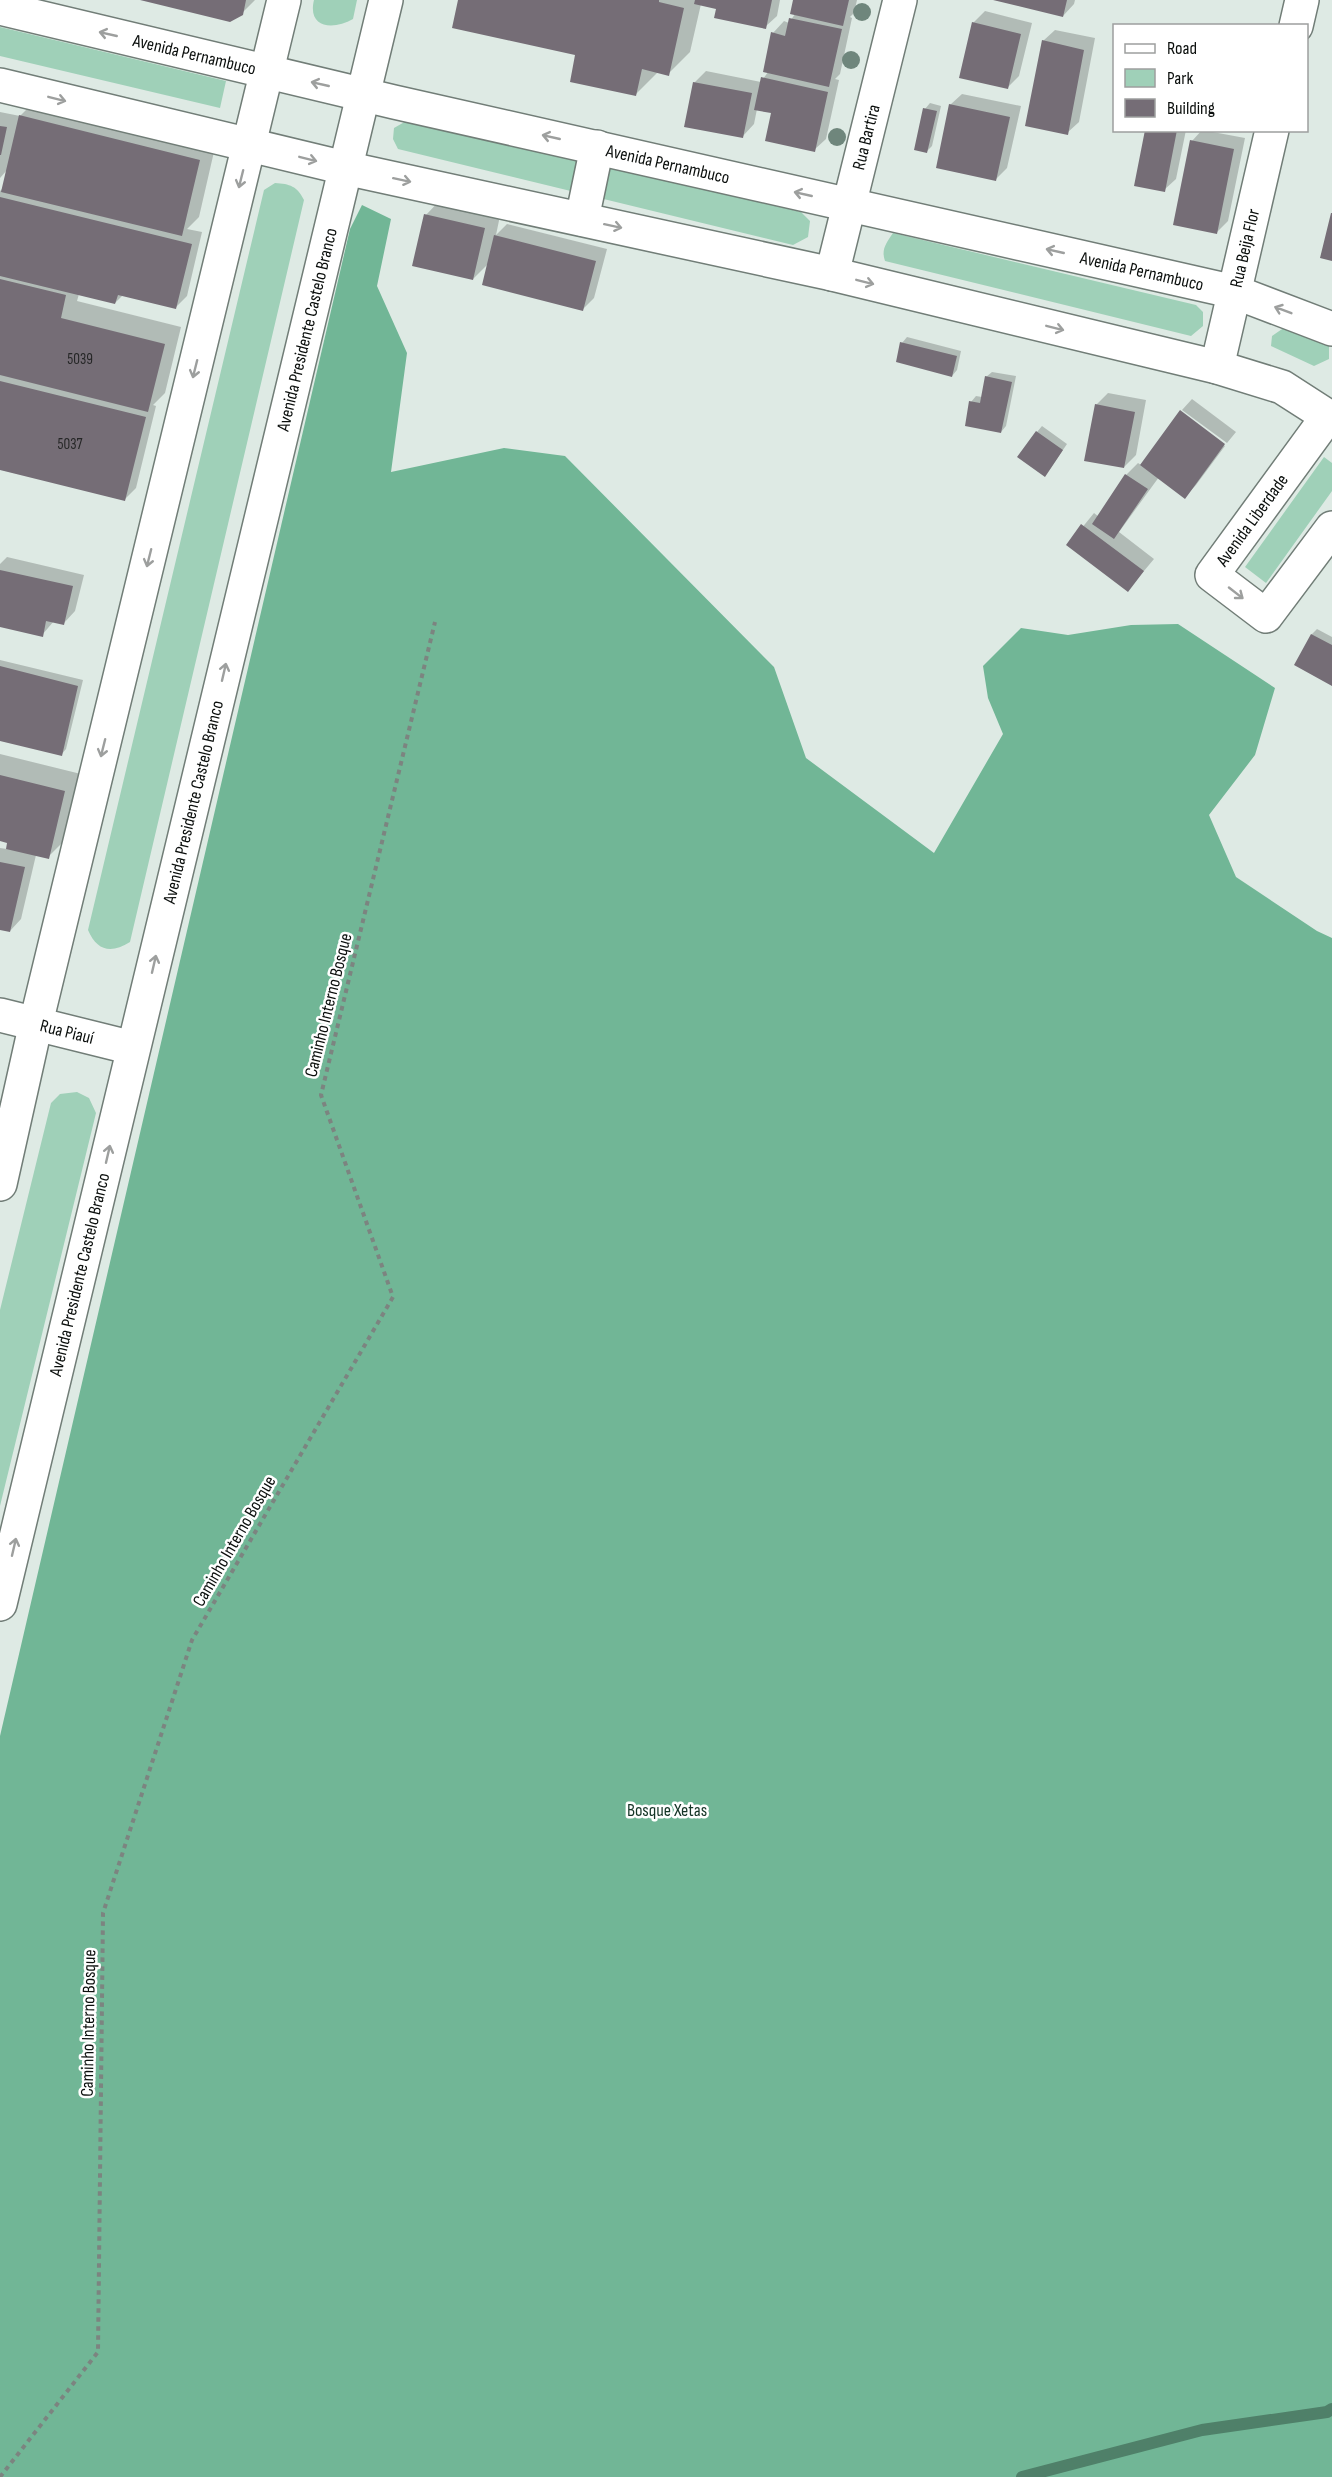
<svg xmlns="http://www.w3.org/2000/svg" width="1332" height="2477" font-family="'Sofia Sans Condensed',sans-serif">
	<rect width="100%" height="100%" fill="#deeae4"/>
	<path fill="#9fd0b8" d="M 314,0 L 357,0 L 353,19 C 334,30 307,29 314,0 Z
		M 0,27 L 226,81 L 220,108 L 0,56 Z
		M 408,120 L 801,212 L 810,221 L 808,237 L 793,245 L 398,149 L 393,139 L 394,128 Z
		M 275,183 C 290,184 297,186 304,200 L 130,942 C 111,954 97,951 88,930 L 264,190 Z
		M 893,233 L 1196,305 L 1203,312 L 1203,326 L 1191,336 L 885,261 C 881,250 886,243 893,233 Z
		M 1285,327 L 1329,345 L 1329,359 L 1314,366 L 1271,346 L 1272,336 Z
		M 1324,457 L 1332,463 L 1332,491 L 1266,583 L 1245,567 Z
		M 77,1092 L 89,1098 L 96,1113 L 0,1506 L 0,1310 L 51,1103 L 60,1094 Z"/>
	<path fill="#71b696" d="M 362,205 L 391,219 L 377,286 L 407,353 L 391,472 L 504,448 L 565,456 L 774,667 L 806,758 L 934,853 L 1003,734 L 988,698 L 983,666 L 1021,628 L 1068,635 L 1131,625 L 1178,624 L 1275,688 L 1255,755 L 1209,815 L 1236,877 L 1317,931 L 1332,938 L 1332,2477 L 0,2477 L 0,1736 L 350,229 Z"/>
	<path fill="#0003" d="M 143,0 L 255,0 L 242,13 Z
		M 459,0 L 780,0 L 777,16 L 765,27 L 718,7 L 701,4 L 690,52 L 668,74 L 658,72 L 636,94 L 577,54 Z
		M 794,0 L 857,0 L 854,13 L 850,17 L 852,18 L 840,74 L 835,79 L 839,80 L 826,139 L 814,150 L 772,112 L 757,109 L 754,124 L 743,136 L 694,83 L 706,71 L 761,82 L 768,72 L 773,33 L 784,21 L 789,23 L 795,14 Z
		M 996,0 L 1075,0 L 1074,4 L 1063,16 Z
		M 985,11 L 1032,23 L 1019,76 L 1008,87 L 973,23 Z
		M 1055,30 L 1095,38 L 1079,122 L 1067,133 L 1043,41 Z
		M 962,94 L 1021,106 L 1007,168 L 996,179 L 950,105 Z
		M 37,99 L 216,143 L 199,217 L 187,229 L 202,232 L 187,296 L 176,307 L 123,295 L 115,303 L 79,294 L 77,301 L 181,327 L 165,393 L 153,405 L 156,406 L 136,488 L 124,500 L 0,469 L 0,191 L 3,188 L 7,170 L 0,178 L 0,112 L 20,116 Z
		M 930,103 L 941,106 L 932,146 L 926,152 L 925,109 Z
		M 1147,130 L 1186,130 L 1176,179 L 1164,190 Z
		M 1202,130 L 1245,138 L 1228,221 L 1216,233 L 1192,141 Z
		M 443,197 L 501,211 L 496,235 L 507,224 L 607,249 L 594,298 L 583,309 L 489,263 L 473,279 L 426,215 Z
		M 907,337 L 961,351 L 957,370 L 952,376 L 902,343 Z
		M 992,372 L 1016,376 L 1006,426 L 1001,432 L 971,402 L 976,396 L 982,397 L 986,377 Z
		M 1108,393 L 1146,400 L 1136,455 L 1124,467 L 1096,405 Z
		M 1192,399 L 1236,432 L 1227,443 L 1182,410 Z
		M 1180,412 L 1225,446 L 1196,485 L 1185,497 L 1159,477 L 1119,532 L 1154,559 L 1128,590 L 1068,545 L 1094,513 L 1099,517 L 1126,475 L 1138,463 L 1141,465 Z
		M 1042,426 L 1067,444 L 1050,469 L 1037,432 Z
		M 7,557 L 84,575 L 75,611 L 64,623 L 54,621 L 42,635 L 0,625 L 0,564 Z
		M 1317,629 L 1332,637 L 1332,684 L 1296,664 L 1312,634 Z
		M 0,660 L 83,680 L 66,749 L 61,755 L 0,740 Z
		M 0,754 L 81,774 L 65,840 L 48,857 L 36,855 L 21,919 L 10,931 L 0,928 L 0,848 L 7,849 L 9,842 L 0,840 Z"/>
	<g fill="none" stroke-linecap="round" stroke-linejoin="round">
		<path stroke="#4f8069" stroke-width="12" d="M 1022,2477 L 1202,2430 L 1327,2412 L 1332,2409"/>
	</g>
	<path fill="#756d76" d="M 140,0 L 246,0 L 243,15 L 230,22 Z
		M 458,0 L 659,0 L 659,2 L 684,8 L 669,76 L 642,69 L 636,96 L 570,82 L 575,55 L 452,28 Z
		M 695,0 L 772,0 L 766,29 L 714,18 L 716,9 L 694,4 Z
		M 793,0 L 849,0 L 843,26 L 790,14 Z
		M 993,0 L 1067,0 L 1063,17 Z
		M 789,18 L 842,29 L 829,87 L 763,72 L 771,32 L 785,36 Z
		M 972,22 L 1021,34 L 1008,89 L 959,78 Z
		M 1042,40 L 1084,50 L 1068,135 L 1025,126 Z
		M 761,77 L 828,92 L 815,152 L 765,141 L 771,113 L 754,110 Z
		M 693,82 L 752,93 L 743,138 L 684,127 Z
		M 949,104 L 1010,117 L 996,181 L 936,168 Z
		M 923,108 L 937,111 L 927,153 L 914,150 Z
		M 19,115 L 200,160 L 182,236 L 1,192 Z
		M 0,126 L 7,127 L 1,155 L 0,155 Z
		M 1145,130 L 1177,130 L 1165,192 L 1134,186 Z
		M 1190,140 L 1234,149 L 1217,234 L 1173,225 Z
		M 0,197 L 192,244 L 176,309 L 118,295 L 115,304 L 0,276 Z
		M 1331,213 L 1332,213 L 1332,261 L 1320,258 Z
		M 424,214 L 485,228 L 473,280 L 412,266 Z
		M 494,235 L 596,261 L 583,311 L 482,285 Z
		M 0,279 L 66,295 L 61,318 L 165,344 L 148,412 L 0,375 Z
		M 900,342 L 957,356 L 952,377 L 896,362 Z
		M 985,376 L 1012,382 L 1001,433 L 965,426 L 969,401 L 980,403 Z
		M 0,381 L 146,417 L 125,501 L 0,470 Z
		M 1095,404 L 1135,412 L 1124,468 L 1084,461 Z
		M 1180,410 L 1225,444 L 1185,499 L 1140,465 Z
		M 1036,431 L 1063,450 L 1045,477 L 1017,457 Z
		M 1125,474 L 1148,489 L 1114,539 L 1092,524 Z
		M 1081,524 L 1144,571 L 1128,592 L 1066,545 Z
		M 0,570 L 73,586 L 64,625 L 46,621 L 43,637 L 0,627 Z
		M 1311,634 L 1332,645 L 1332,686 L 1294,665 Z
		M 0,666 L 78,686 L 62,756 L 0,741 Z
		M 0,775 L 65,791 L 49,859 L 6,849 L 7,843 L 0,841 Z
		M 0,862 L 25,867 L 10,932 L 0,930 Z"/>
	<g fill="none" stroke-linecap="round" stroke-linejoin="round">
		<g stroke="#717d77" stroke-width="36">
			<g id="minor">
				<path d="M 1296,26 L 1302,0"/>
				<path id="s1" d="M 832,274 L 900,0"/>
				<path id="s2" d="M 1217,367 L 1272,130"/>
				<path d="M 1328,416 L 1212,575 L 1266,616 L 1332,528"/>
				<path id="s3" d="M 0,1015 L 133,1048"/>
			</g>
		</g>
		<g stroke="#717d77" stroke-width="36">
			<g id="tertiary">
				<path id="s4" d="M 0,8 L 394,102 L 1235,292 L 1332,329"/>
				<path d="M 0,85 L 345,168 L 832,274 L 1217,367 L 1282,387 L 1332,419"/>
				<path d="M 582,219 L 597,147"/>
			</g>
		</g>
		<g stroke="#717d77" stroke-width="36">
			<g id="secondary">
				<path d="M 0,1184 L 36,1023 L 284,0"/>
				<path id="s5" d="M 0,1604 L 386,0"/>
			</g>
		</g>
		<path stroke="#7c8480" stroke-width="4" stroke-dasharray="4.5 4.5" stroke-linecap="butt" d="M 0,2477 L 98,2352 L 103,1913 L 192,1640 L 393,1297 L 321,1095 L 435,622"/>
		<use href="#minor" stroke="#fff" stroke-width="33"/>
		<use href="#tertiary" stroke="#fff" stroke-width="33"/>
		<use href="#secondary" stroke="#fff" stroke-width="33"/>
	</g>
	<g fill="#6f867c">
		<circle cx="862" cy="12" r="9"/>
		<circle cx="851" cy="60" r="9"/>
		<circle cx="837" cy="137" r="9"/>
	</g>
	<defs><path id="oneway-shaft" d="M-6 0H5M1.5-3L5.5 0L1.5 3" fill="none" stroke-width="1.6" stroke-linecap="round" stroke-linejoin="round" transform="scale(1.5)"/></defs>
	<g stroke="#9d9f9e">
		<use href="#oneway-shaft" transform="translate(108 34) rotate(-167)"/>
		<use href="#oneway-shaft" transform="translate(320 84) rotate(-167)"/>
		<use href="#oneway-shaft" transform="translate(57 99) rotate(14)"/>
		<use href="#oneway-shaft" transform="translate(551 137) rotate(-167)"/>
		<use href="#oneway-shaft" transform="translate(308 159) rotate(14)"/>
		<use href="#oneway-shaft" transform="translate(241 179) rotate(104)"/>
		<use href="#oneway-shaft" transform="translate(402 180) rotate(12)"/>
		<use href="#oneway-shaft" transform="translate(803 194) rotate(-167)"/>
		<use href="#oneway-shaft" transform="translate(613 226) rotate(12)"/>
		<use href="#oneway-shaft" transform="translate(1055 251) rotate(-167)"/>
		<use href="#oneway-shaft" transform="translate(865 282) rotate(14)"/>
		<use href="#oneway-shaft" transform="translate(1283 310) rotate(-159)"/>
		<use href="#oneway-shaft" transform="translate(1055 328) rotate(14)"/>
		<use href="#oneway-shaft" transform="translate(195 369) rotate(104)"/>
		<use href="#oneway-shaft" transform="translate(149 558) rotate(104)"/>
		<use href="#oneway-shaft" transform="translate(1236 593) rotate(38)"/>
		<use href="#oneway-shaft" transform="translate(224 672) rotate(-77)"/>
		<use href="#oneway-shaft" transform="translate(103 748) rotate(104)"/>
		<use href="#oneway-shaft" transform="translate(154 964) rotate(-77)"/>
		<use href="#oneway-shaft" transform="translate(108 1154) rotate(-77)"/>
		<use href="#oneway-shaft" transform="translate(14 1547) rotate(-77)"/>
	</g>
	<g text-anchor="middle" stroke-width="5" stroke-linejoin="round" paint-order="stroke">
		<g font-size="15" fill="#252626">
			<text x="80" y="364">5039</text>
			<text x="70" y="449">5037</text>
		</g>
		<g font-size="18" fill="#0a0e0c" stroke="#fff">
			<text dy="6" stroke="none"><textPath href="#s4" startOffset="200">Avenida Pernambuco</textPath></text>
			<text dy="6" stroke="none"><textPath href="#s1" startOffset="141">Rua Bartira</textPath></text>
			<text dy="6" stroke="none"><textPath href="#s4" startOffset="686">Avenida Pernambuco</textPath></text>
			<text dy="6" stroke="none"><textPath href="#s2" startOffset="122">Rua Beija Flor</textPath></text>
			<text dy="6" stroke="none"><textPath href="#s4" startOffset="1172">Avenida Pernambuco</textPath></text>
			<text dy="6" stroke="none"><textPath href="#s5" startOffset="1311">Avenida Presidente Castelo Branco</textPath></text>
			<text transform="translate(1252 520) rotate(-54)" y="6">Avenida Liberdade</text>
			<text dy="6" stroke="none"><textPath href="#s5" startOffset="825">Avenida Presidente Castelo Branco</textPath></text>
			<text transform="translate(328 1005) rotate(-76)" y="6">Caminho Interno Bosque</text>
			<text dy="6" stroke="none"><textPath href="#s3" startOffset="69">Rua Piauí</textPath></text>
			<text dy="6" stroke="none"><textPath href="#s5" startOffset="339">Avenida Presidente Castelo Branco</textPath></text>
			<text transform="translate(234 1541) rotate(-60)" y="6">Caminho Interno Bosque</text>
			<text transform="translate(88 2023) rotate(-89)" y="6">Caminho Interno Bosque</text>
		</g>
		<g font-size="18" fill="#153527" stroke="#fff">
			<text x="667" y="1816">Bosque Xetas</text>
		</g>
	</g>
	<rect x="1113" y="24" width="195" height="108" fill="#ffffff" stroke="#9d9f9e" stroke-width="1.5"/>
	<rect x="1125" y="44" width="30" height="9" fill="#ffffff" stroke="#9d9f9e" stroke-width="1.5"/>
	<text x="1167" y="54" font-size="18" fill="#0a0e0c">Road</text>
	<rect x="1125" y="69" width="30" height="18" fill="#9fd0b8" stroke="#9d9f9e" stroke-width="1.5"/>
	<text x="1167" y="84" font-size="18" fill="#0a0e0c">Park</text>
	<rect x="1125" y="99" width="30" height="18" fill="#756d76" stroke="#9d9f9e" stroke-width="1.5"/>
	<text x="1167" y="114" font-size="18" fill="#0a0e0c">Building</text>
</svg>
